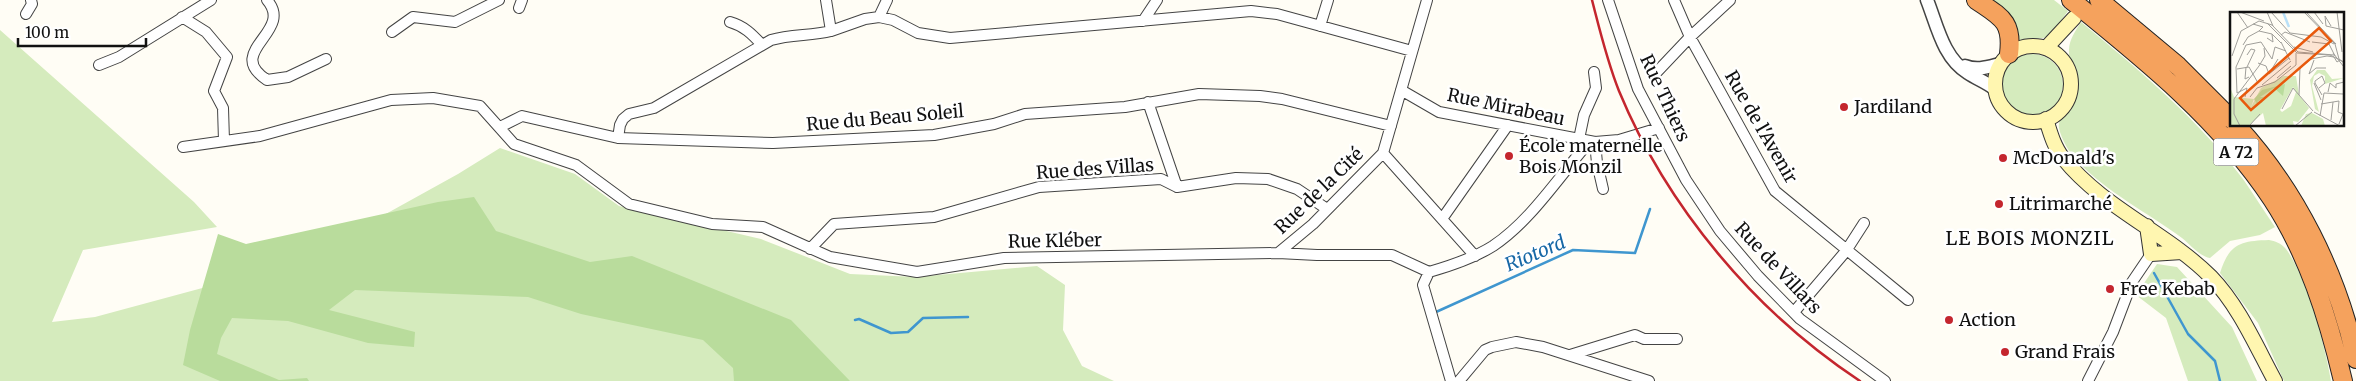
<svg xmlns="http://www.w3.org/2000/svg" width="2356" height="381" font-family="Merriweather,serif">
	<rect width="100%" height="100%" fill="#fffdf5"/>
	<path fill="#d5ebbd" d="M 1985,0 L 2054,0 L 2068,11 L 2049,37 L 2014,42 Z
		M 2081,22 C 2139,70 2198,119 2243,179 C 2254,195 2264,211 2275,227 L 2260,235 L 2230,241 L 2210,258 C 2199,256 2191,245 2182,238 C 2148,213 2107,192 2078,162 C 2070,154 2061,139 2059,128 C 2057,118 2073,103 2075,91 C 2078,76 2068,64 2069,50 C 2069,40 2076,30 2081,22 Z
		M 0,30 L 194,202 L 217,227 L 83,250 L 52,322 L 95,317 L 299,262 L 458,174 L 500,148 L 575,174 L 619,206 L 761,239 L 850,274 L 916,277 L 1037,266 L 1065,285 L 1063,330 L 1082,366 L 1114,381 L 0,381 Z
		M2001 85a31 31 0 1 1 62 0a31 31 0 1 1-62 0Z
		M 2269,240 C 2275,241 2281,243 2286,249 C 2307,278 2325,345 2331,381 L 2284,381 L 2258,323 L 2220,273 C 2229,244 2240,241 2269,240 Z
		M 2157,264 L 2177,267 L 2232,327 L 2257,381 L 2188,381 L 2166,318 L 2136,295 Z"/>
	<path fill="#b9dc9c" d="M 474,197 L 496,231 L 590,262 L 632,256 L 791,320 L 850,381 L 734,381 L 733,368 L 703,340 L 581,314 L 528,297 L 355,290 L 329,310 L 415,332 L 414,347 L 368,343 L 288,321 L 232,318 L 221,338 L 217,354 L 279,380 L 307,378 L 309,381 L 220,381 L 183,365 L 190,330 L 218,234 L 246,244 L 438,202 Z"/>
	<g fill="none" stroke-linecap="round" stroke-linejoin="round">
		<path stroke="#3f96cf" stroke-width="2.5" d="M 2154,273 L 2188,334 L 2215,361 L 2220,381
			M 1436,312 L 1573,250 L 1635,253 L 1650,209
			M 855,320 L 859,319 L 891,333 L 908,332 L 923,318 L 968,317"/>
		<g stroke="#444" stroke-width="12">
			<path id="minor" d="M 267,0 C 295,32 223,51 267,80 L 288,77 L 326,59
				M 826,0 L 831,31 L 865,19 L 879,17 L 893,20 L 918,33 L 950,38 L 1251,11 L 1277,14 L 1412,51
				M 1608,0 L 1638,89 L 1686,180 L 1720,231 L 1758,276 L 1800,319 L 1885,381
				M 1674,0 L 1690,37 L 1775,191 L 1908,300
				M 519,8 L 522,0
				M 26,14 L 32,4 L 31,0
				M 182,17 L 206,32 L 227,57 L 214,91 L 223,108 L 224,141
				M 879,17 L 887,0
				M 1143,21 L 1157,0
				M 730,22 C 744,26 752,34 762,45
				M 1320,26 L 1328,0
				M 392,32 L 413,17 L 455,22 L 499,0
				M 99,65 L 119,57 L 211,0
				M 1654,75 L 1690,37 L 1730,0
				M 1401,90 L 1439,112 L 1595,142 L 1597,163 L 1603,189
				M 1148,102 L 1177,187
				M 500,127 L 522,116 L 618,138 L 773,143 L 934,135 L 994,124 L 1025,114 L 1125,107 L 1199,94 L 1260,96 L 1282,99 L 1391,126
				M 618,138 L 620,125 L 623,119 L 629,114 L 654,108 L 771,40 C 791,34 811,36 831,31
				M 1579,139 L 1584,115 L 1596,88 L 1594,72
				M 1595,142 L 1619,140 L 1659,128
				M 183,147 L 260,136 L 391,100 L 433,98 L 480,106 L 514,144 L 576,165 L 629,204 L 712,224 L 763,227 L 830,257 L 917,272 L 1004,258 L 1278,253 L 1317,255 L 1392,255 L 1429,272 C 1450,266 1474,258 1493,246 C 1529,222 1556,181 1584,148 L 1579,139
				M 1383,153 L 1475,256
				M 1442,219 L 1508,125
				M 810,249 L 834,224 L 934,217 L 1039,187 L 1161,179 L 1177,187 L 1236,178 L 1268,179 L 1297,189 L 1327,209
				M 1278,253 L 1313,224 L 1383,153 L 1427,0
				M 1429,272 L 1423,285 L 1451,381
				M 1794,312 L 1846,251 L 1864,223
				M 1570,355 L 1635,335 L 1644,339 L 1677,339
				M 1459,381 L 1485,350 L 1492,347 L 1516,342 L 1543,347 L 1649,381
				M 2088,381 L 2113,332 L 2132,282 L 2151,254"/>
		</g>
		<g stroke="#444" stroke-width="15">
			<path id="tertiary" d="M 1927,0 C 1937,25 1943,58 1968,73 C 1977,79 1986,82 1995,89
				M 1965,66 C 1977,71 1988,67 2000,64"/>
		</g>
		<g stroke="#333" stroke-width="16">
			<path id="secondary" d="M1995 84a38 38 0 1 1 76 0a38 38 0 1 1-76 0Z
				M 2046,48 L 2074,18
				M 2046,119 C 2050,132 2054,147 2063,158 C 2103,208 2166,232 2211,277 C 2239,306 2256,346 2275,381
				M 2147,226 L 2151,254 L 2182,252"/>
		</g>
		<g stroke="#222" stroke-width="20">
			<path id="motorway" d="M 1976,0 C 2001,17 2013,21 2009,54
				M 2071,0 C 2144,59 2219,119 2272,199 C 2308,254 2328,317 2343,381
				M 2099,0 L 2178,66 L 2231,119
				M 2236,125 C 2296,190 2337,273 2356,359"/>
		</g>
		<use href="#minor" stroke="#fff" stroke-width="10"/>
		<use href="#tertiary" stroke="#fff" stroke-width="12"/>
		<use href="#secondary" stroke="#fff6b0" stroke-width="14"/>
		<use href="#motorway" stroke="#f5a25d" stroke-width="18"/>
		<path stroke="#c4262e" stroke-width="2.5" d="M 1592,0 C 1600,31 1607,61 1619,91 C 1667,207 1755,312 1860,381"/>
	</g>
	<g fill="#c4262e" stroke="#fff" stroke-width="2">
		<circle cx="1844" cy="107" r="5"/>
		<circle cx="1509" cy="156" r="5"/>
		<circle cx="2003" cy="158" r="5"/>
		<circle cx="1999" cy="204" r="5"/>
		<circle cx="2110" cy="289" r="5"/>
		<circle cx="1949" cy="320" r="5"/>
		<circle cx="2005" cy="352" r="5"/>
	</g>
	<g text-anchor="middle" stroke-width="5" stroke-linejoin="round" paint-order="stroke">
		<rect fill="#fff" stroke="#585858" stroke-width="1" x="2213.5" y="138.5" width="45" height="27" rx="4"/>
		<g font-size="16" font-weight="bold" fill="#111">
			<text x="2236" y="158">A 72</text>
		</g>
		<g font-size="18" fill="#111" stroke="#fff">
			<text transform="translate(1665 98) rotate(65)" y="6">Rue Thiers</text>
			<text transform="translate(1506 107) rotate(12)" y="6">Rue Mirabeau</text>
			<text transform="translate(885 118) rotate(-5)" y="6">Rue du Beau Soleil</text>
			<text transform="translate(1761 127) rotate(60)" y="6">Rue de l'Avenir</text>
			<text transform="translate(1095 169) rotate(-4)" y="6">Rue des Villas</text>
			<text transform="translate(1319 191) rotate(-44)" y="6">Rue de la Cité</text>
			<text transform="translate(1055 241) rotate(-1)" y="6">Rue Kléber</text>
			<text transform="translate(1778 268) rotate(47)" y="6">Rue de Villars</text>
		</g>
		<g font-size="18" fill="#111" stroke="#fff" text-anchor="start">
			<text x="1854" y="113">Jardiland</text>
			<text x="1519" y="152">École maternelle<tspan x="1519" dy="21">Bois Monzil</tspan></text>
			<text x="2013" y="164">McDonald's</text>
			<text x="2009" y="210">Litrimarché</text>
			<text x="2120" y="295">Free Kebab</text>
			<text x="1959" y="326">Action</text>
			<text x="2015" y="358">Grand Frais</text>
		</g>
		<g font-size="19" letter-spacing="1" fill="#111" stroke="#fff">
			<text x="2030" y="245">LE BOIS MONZIL</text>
		</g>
		<g font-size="19" font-style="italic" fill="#1768a6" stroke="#fff">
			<text transform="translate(1535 253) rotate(-23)" y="7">Riotord</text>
		</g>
	</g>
	<g transform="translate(2230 12)">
		<rect width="114" height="114" fill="#fffdf5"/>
		<path d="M 87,58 L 95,58 L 102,67 L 114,66 L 95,72 L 95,64 L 89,61 L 84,64 L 82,74 L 89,100 L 85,97 L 80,68 ZM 54,64 L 66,64 L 69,83 L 79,96 L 68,110 L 63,109 L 64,114 L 36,114 L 33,101 L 18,114 L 0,114 L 0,75 L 4,85 L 24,87 L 21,95 L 31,76 ZM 63,75 L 66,80 L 61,94 L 52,100 L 50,98 ZM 82,101 L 93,107 L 95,114 L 71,114 L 76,102 Z" fill="#d5ebbd" fill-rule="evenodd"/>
		<path d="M 55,72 L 53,84 L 44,76 L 30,85 L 34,85 L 27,90 L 33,90 L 27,92 L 24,87 L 32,78 Z" fill="#b9dc9c"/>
		<path fill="none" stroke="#b9e0f7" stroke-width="2.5" d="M 53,0 L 59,15"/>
		<path fill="none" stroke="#a09f9a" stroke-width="1" d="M 7,0 L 18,16M 10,0 L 34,9M 37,0 L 43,14M 41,0 L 60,21 L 91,25 L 104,32M 74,0 L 105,32 L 109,47 L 114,51M 76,0 L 106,32M 84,0 L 93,12M 107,0 L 112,40M 37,11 L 67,41 L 100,43 L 114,50M 23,12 L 33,15 L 29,19 L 42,22 L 51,31M 101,14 L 95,4 L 96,14 L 114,18M 51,23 L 55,20 L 80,30M 37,26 L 43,30 L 42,22M 51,30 L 60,48M 82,30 L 99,32 L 105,44M 13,33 L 18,25 L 29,19M 64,35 L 83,40M 103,41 L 114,55M 2,44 L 11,19 L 29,9 L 42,13 L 68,40 L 104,43M 84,48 L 79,62 L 86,56 L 96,56M 28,51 L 36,54 L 39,62 L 59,46M 16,55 L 15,67 L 19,65M 17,55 L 25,38 L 21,37 L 17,43M 70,56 L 69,83 L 83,99M 70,56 L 81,47 L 97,44 L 104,45 L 107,50 L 110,48M 7,57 L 19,55 L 28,71M 40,60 L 48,47M 47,66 L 61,54M 84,71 L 91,88M 32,73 L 61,49M 89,76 L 95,71 L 92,64 L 85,69 L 85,71 L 92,83M 98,80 L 100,71 L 106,76 L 106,72 L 114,70M 15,85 L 17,76 L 7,81 L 6,55 L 16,33 L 31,30 L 42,47 L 45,35 L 56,39M 20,85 L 27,76 L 45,70 L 66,53 L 66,41M 91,92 L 109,89 L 108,100 L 113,102 L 109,112M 52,97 L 63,76 L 69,83M 84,100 L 110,114M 90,104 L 94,81 L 113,82M 101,108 L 103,90M 10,114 L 4,102 L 4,87 L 29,54 L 35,44 L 34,36M 19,114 L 30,102M 65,114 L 82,100"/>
		<path fill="#e8590c" fill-opacity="0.15" stroke="#e8590c" stroke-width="2.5" d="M 89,16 L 101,29 L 21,98 L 10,86 Z"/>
		<rect width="114" height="114" fill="none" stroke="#111" stroke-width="2.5"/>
	</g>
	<path d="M18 38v8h128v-8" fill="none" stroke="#111111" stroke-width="2.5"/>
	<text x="25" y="38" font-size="15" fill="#111111" stroke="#ffffff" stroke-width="4" paint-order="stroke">100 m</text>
</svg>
